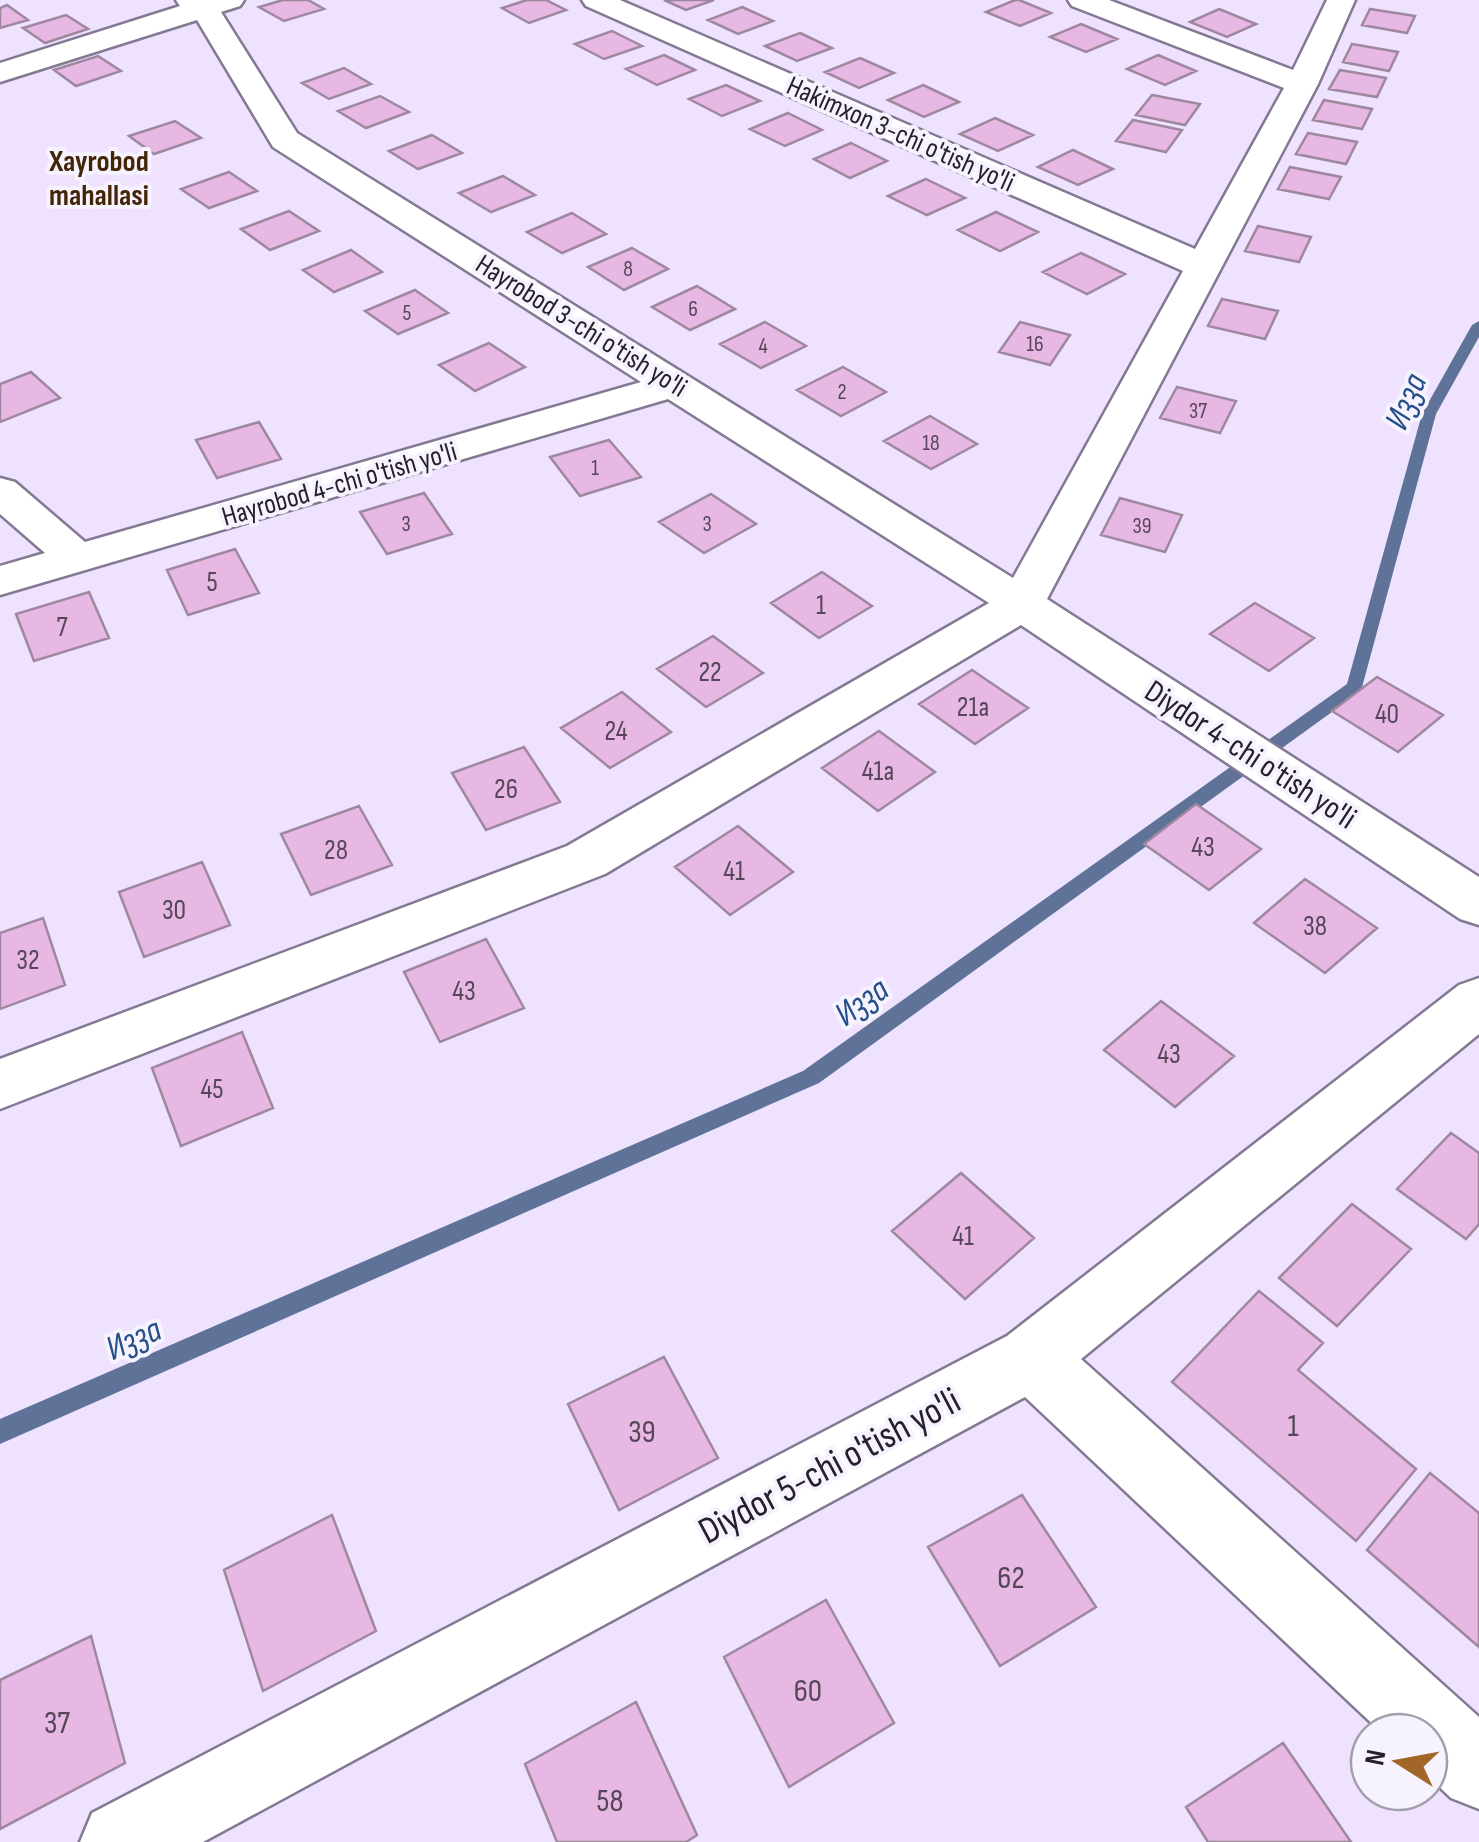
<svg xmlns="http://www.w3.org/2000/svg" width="1479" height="1842" font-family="'Sofia Sans Condensed',sans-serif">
	<rect width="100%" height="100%" fill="#eee2ff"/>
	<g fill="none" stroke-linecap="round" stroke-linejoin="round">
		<path fill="#5e7397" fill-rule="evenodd" d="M 1479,321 L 1479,337 L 1436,414 L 1361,691 L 819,1083 L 0,1444 L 0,1419 L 803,1071 L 1347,684 L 1422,414 L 1472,325 Z"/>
	</g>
	<path fill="#e6b8e3" stroke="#9f889d" stroke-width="2.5" d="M 283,0 L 308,0 L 324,9 L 284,21 L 259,7 Z
		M 527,0 L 546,0 L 566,10 L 529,23 L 502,8 Z
		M 664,0 L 714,0 L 686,10 Z
		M 1015,0 L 1019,0 L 1051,13 L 1020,26 L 986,12 Z
		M 7,5 L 28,20 L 0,28 L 0,8 Z
		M 742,7 L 773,21 L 738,34 L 708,20 Z
		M 1219,9 L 1256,24 L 1227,37 L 1190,22 Z
		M 1370,9 L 1415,16 L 1407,33 L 1362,25 Z
		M 66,15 L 88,29 L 45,43 L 23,28 Z
		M 1081,24 L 1117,39 L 1086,52 L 1050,37 Z
		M 612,31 L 642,46 L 604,59 L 575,44 Z
		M 800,33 L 832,48 L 797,61 L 765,46 Z
		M 1352,44 L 1398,52 L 1389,71 L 1343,62 Z
		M 664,55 L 695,70 L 657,85 L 626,69 Z
		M 1158,55 L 1196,71 L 1165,85 L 1127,69 Z
		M 98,56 L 121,71 L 76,86 L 54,70 Z
		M 860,58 L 894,73 L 859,88 L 825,72 Z
		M 344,68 L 371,84 L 329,99 L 302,83 Z
		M 1340,70 L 1386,78 L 1377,97 L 1329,89 Z
		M 726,85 L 760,101 L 722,116 L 689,99 Z
		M 923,85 L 959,102 L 924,117 L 888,100 Z
		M 1152,95 L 1200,104 L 1185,125 L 1136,115 Z
		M 380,96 L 409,112 L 366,128 L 338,111 Z
		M 1324,100 L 1372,109 L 1362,129 L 1313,120 Z
		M 788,113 L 822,130 L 785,146 L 750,129 Z
		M 995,118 L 1033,135 L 998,151 L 960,134 Z
		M 1133,120 L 1182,130 L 1166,152 L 1116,141 Z
		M 175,121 L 201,138 L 154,154 L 129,136 Z
		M 1308,133 L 1357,142 L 1346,164 L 1296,154 Z
		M 432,135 L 462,153 L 418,169 L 389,151 Z
		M 851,143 L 887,161 L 850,178 L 814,159 Z
		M 1073,150 L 1113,169 L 1078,185 L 1038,167 Z
		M 1290,167 L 1341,177 L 1329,199 L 1278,189 Z
		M 229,172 L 257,191 L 209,208 L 181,189 Z
		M 503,176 L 535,195 L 491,212 L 459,193 Z
		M 926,179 L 965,198 L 927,215 L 888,196 Z
		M 289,211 L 319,231 L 270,250 L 241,229 Z
		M 996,212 L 1038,232 L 1000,251 L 958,230 Z
		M 572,213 L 606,234 L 562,253 L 527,232 Z
		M 1258,226 L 1311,237 L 1299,262 L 1245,251 Z
		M 632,248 L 668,269 L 624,290 L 588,267 Z
		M 351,250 L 382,272 L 334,292 L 303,270 Z
		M 1081,253 L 1125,274 L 1087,294 L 1043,272 Z
		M 697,286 L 735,309 L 690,330 L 652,307 Z
		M 415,290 L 448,313 L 398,334 L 365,311 Z
		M 1222,299 L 1278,311 L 1265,339 L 1208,326 Z
		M 765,322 L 806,346 L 761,368 L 720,344 Z
		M 1020,322 L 1070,335 L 1050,365 L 999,352 Z
		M 489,343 L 525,367 L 475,391 L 439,365 Z
		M 843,367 L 886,392 L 841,416 L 797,390 Z
		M 31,372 L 60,398 L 0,422 L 0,384 Z
		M 1177,387 L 1236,401 L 1220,433 L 1160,418 Z
		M 930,416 L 977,444 L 931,469 L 884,441 Z
		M 259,422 L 281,459 L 217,478 L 196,440 Z
		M 609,440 L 641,477 L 580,496 L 550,457 Z
		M 424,493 L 452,534 L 387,554 L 360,512 Z
		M 711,494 L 756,524 L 704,553 L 659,522 Z
		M 1120,498 L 1182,515 L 1165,552 L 1101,535 Z
		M 235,549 L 259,593 L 188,615 L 167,570 Z
		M 822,572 L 872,606 L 819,638 L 771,603 Z
		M 89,592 L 109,638 L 34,661 L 16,614 Z
		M 1255,603 L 1314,638 L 1269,671 L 1210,634 Z
		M 713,636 L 763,673 L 706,707 L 657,669 Z
		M 972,670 L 1028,708 L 975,744 L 919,704 Z
		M 1377,677 L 1443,715 L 1398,752 L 1332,711 Z
		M 622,692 L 671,732 L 610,768 L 561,728 Z
		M 879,731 L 935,772 L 878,811 L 822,768 Z
		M 524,747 L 560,802 L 486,830 L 452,773 Z
		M 1196,804 L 1261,849 L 1209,890 L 1144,844 Z
		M 359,806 L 392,865 L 311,895 L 281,834 Z
		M 738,826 L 793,872 L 730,915 L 675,867 Z
		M 202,862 L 230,925 L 144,957 L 119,892 Z
		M 1305,879 L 1377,928 L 1325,973 L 1254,923 Z
		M 43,918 L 65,985 L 0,1009 L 0,933 Z
		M 486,939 L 524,1008 L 440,1042 L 404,972 Z
		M 1161,1001 L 1234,1056 L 1175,1107 L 1104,1050 Z
		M 242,1032 L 273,1108 L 181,1146 L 152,1068 Z
		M 1451,1133 L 1479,1153 L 1479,1224 L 1466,1239 L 1397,1189 Z
		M 961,1173 L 1034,1238 L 965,1299 L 892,1231 Z
		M 1352,1204 L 1411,1249 L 1337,1326 L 1279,1278 Z
		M 1259,1291 L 1323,1343 L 1298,1370 L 1416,1469 L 1356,1541 L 1172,1382 Z
		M 664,1357 L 718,1458 L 619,1510 L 568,1404 Z
		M 1430,1473 L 1479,1513 L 1479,1647 L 1367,1550 Z
		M 1022,1495 L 1096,1607 L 1000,1666 L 928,1547 Z
		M 332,1515 L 376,1631 L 263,1691 L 224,1570 Z
		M 826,1600 L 894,1723 L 789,1787 L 724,1657 Z
		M 91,1636 L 125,1763 L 0,1829 L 0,1680 Z
		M 636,1702 L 697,1835 L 686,1842 L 557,1842 L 525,1764 Z
		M 1283,1743 L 1351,1842 L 1208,1842 L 1186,1807 Z"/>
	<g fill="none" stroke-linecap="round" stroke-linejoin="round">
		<g stroke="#847993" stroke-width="5">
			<path id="minor" d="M 176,0 L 244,0 L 240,6 L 221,12 L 297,133 L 1013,578 L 1183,271 L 586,6 L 582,0 L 620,0 L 1195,249 L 1284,88 L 1072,6 L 1068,0 L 1109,0 L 1293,70 L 1327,0 L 1355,0 L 1318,84 L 1047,599 L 1479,877 L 1479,925 L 1460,919 L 1021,625 L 605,874 L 0,1109 L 0,1059 L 567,846 L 989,603 L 668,399 L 0,595 L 0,566 L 45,553 L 0,514 L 0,478 L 15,482 L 85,542 L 641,382 L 273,147 L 197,20 L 0,82 L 0,63 L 180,6 Z
				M 1479,978 L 1479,1034 L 1081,1359 L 1479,1717 L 1479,1809 L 1451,1798 L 1429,1777 L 1429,1732 L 1381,1732 L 1025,1397 L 203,1842 L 80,1842 L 92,1813 L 1007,1336 L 1459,985 Z"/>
		</g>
		<use href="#minor" fill="#fff" fill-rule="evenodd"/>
	</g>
	<g text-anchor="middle" stroke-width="8" stroke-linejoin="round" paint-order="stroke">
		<g font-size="22" fill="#554659">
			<text x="628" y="276">8</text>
			<text x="693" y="316">6</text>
			<text x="407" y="320">5</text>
			<text x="1035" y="351">16</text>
			<text x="763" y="353">4</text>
			<text x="842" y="399">2</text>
			<text x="1198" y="418">37</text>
			<text x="931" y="450">18</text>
			<text x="595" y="475">1</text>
			<text x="406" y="531">3</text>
			<text x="707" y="531">3</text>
			<text x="1142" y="533">39</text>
		</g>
		<g font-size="28" fill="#25202b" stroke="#f7f3fe">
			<text transform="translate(901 133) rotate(24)" y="10">Hakimxon 3-chi o'tish yo'li</text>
			<text transform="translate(582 325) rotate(32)" y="10">Hayrobod 3-chi o'tish yo'li</text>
			<text transform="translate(339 483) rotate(-16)" y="10">Hayrobod 4-chi o'tish yo'li</text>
		</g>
		<g font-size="28" fill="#554659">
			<text x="212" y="591">5</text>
			<text x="821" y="614">1</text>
			<text x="62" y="636">7</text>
			<text x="710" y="681">22</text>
			<text x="973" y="716">21a</text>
			<text x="1387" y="723">40</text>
			<text x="616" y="740">24</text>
			<text x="878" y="780">41a</text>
			<text x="506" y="798">26</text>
			<text x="1203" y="856">43</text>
			<text x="336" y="859">28</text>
			<text x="734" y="880">41</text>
			<text x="174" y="919">30</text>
			<text x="1315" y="935">38</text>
			<text x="28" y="969">32</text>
			<text x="464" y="1000">43</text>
			<text x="1169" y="1063">43</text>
			<text x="212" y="1098">45</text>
			<text x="963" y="1245">41</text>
		</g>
		<g font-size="30" font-weight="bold" fill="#432608" stroke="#f7f3fe">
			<text x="99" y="171">Xayrobod<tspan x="99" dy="34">mahallasi</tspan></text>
		</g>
		<g font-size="32" fill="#25202b" stroke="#f7f3fe">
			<text transform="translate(1251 754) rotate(33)" y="11">Diydor 4-chi o'tish yo'li</text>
		</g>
		<g font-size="32" fill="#554659">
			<text x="1293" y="1436">1</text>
			<text x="642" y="1442">39</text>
			<text x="1011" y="1588">62</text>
			<text x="808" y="1701">60</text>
			<text x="57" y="1733">37</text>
			<text x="610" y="1811">58</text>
		</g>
		<g font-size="35" font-style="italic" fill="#244f8a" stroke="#f7f3fe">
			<text transform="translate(1405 401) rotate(-67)" y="12">Изза</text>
			<text transform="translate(861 1001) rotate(-36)" y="12">Изза</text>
			<text transform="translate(133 1338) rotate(-24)" y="12">Изза</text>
		</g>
		<g font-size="38" fill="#25202b" stroke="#f7f3fe">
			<text transform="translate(829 1465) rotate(-28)" y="13">Diydor 5-chi o'tish yo'li</text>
		</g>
	</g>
	<g transform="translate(1399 1762) rotate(281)"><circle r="48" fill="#f7f3fe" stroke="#a39faa" stroke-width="2.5"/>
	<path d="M0-8L18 38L0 25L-18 38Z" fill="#a26628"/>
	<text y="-15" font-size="28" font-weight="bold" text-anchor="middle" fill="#25202b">N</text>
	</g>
</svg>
